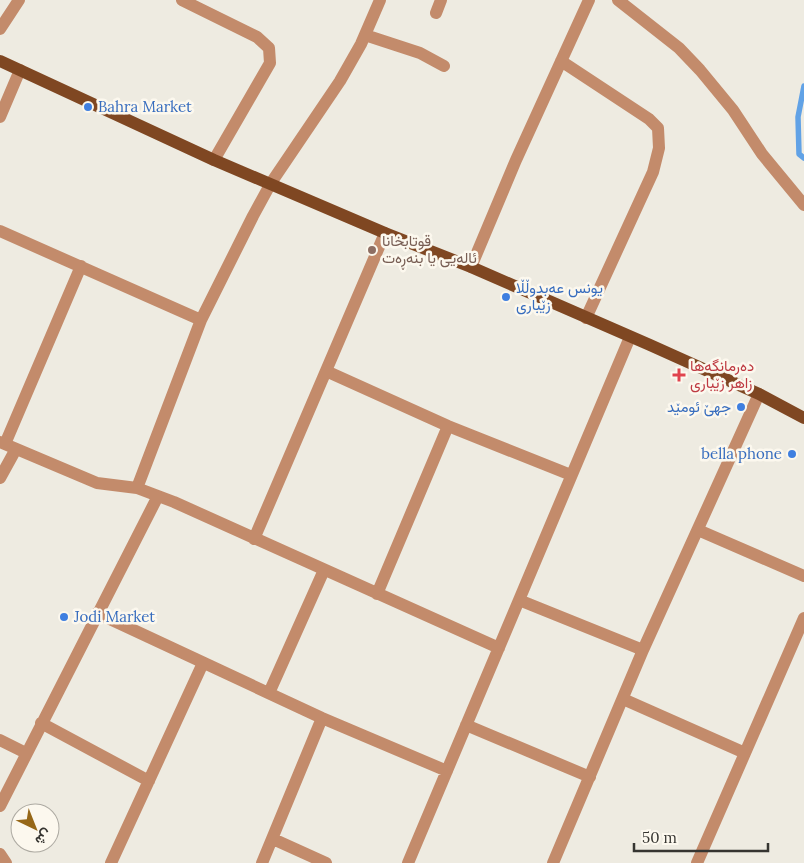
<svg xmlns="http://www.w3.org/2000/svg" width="804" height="863" font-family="Lora,Vazirmatn,serif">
	<rect width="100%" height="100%" fill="#eeebe1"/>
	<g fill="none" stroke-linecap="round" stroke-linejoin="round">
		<path stroke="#61a2e6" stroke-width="5.5" d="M 804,86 L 798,117 L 799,154 L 804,158"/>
		<path stroke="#c38b6b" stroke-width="12" d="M 182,0 L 257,37 L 269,48 L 270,63 L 214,160
			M 618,0 L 679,48 L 700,70 L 733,110 L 762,154 L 804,205
			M 436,13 L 441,0
			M 0,29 L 19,0
			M 365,35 L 420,53 L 444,66
			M 561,61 L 649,119 L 658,128 L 659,148 L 653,172 L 586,318
			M 0,117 L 20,70
			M 0,231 L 201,320
			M 471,267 L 516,160 L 589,0
			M 326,371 L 448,426 L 571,475
			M 0,442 L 97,483 L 137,488 L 174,502 L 499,648
			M 5,444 L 81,266
			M 0,478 L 16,449
			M 137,488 L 201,320 L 253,216 L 271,183 L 340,81 L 361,44 L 380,0
			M 698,530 L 804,576
			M 254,539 L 385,233
			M 377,594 L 448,426
			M 519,600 L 643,650
			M 97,613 L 322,718 L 447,771
			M 269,693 L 324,570
			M 623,699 L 745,753
			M 41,723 L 149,781
			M 466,725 L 590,777
			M 0,740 L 26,753
			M 0,806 L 158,496
			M 273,839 L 326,863
			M 0,854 L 6,863
			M 111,863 L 203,663
			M 262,863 L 322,718
			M 408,863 L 630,337
			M 553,863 L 643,650 L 759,394
			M 697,863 L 804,618"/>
		<path stroke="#7f4722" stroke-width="12" d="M 0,61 L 214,160 L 385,233 L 471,267 L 650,345 L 759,394 L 804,418"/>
	</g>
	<g fill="#3f7fe0" stroke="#fcf8ee" stroke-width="2">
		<circle cx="88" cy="107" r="5"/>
		<circle cx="506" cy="297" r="5"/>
		<circle cx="741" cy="407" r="5"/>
		<circle cx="792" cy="454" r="5"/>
		<circle cx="64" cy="617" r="5"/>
	</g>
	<circle fill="#8d6e63" stroke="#fcf8ee" stroke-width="2" cx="372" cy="250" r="5"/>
	<path fill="#e0444e" stroke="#fcf8ee" stroke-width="2" d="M676.5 367.5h5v5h5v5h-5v5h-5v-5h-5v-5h5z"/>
	<g text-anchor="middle" stroke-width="5" stroke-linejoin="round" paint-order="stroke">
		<g font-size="15" fill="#366cbe" stroke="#fcf8ee" text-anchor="start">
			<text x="98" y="112">Bahra Market</text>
			<text x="516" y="293">یونس عەبدوڵڵا<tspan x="516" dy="17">زێباری</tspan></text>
			<text x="731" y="412" text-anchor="end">جھێ ئومێد</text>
			<text x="782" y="459" text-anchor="end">bella phone</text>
			<text x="74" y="622">Jodi Market</text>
		</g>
		<g font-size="15" fill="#785e54" stroke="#fcf8ee" text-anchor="start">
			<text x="382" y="246">قوتابخانا<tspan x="382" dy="17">ئالەیی یا بنەڕەت</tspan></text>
		</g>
		<g font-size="15" fill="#be3a42" stroke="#fcf8ee" text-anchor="start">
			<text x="690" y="371">دەرمانگەھا<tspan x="690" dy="17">زاهر زێباری</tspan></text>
		</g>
	</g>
	<g transform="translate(35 828) rotate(137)"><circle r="24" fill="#fcf8ee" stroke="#adaaa2"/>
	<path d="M0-4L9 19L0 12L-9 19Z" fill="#966717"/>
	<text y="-8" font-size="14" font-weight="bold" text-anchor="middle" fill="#363531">ش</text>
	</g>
	<path d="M634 843v8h134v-8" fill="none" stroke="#363531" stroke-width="2.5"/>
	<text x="642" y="843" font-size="15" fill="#363531" stroke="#fcf8ee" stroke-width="4" paint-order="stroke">50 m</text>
</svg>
